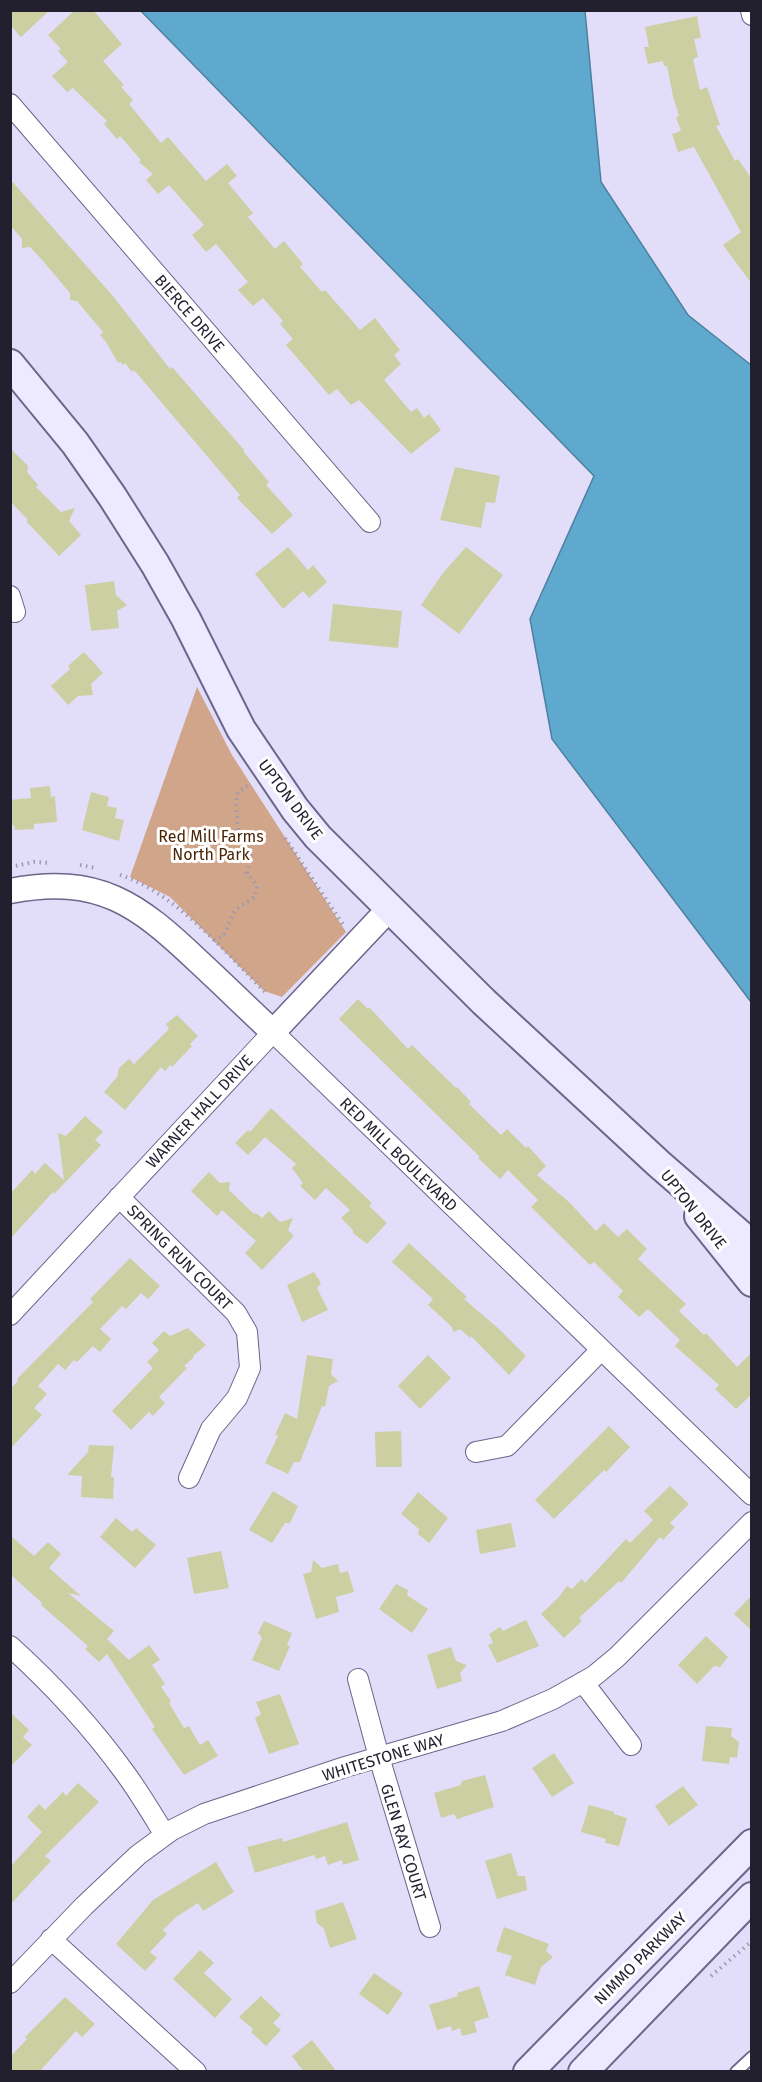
<svg xmlns="http://www.w3.org/2000/svg" width="762" height="2082" font-family="'Fira Sans',sans-serif">
	<rect width="100%" height="100%" fill="#e2def9"/>
	<path fill="#d1a58a" d="M 197,687 L 232,755 L 346,932 L 282,997 L 264,991 L 170,897 L 130,877 Z"/>
	<path fill="#60a9ce" stroke="#4d809e" stroke-width="1.5" d="M 141,11 L 585,11 L 601,182 L 688,315 L 751,365 L 751,1002 L 552,739 L 530,619 L 594,476 Z"/>
	<path fill="#cbcfa2" d="M 10,10 L 50,10 L 21,37 L 10,25 Z
		M 75,10 L 93,10 L 122,44 L 103,61 L 124,85 L 121,87 L 133,100 L 129,104 L 161,143 L 168,137 L 206,181 L 227,164 L 237,176 L 228,183 L 253,213 L 248,217 L 275,249 L 284,241 L 303,264 L 300,267 L 322,292 L 325,290 L 360,330 L 375,318 L 400,350 L 394,355 L 401,364 L 384,380 L 411,412 L 417,408 L 424,418 L 429,414 L 441,430 L 411,454 L 359,400 L 351,405 L 337,389 L 329,395 L 286,345 L 293,339 L 280,324 L 283,321 L 263,298 L 253,306 L 238,290 L 248,282 L 216,244 L 206,252 L 192,235 L 204,225 L 169,185 L 158,194 L 146,180 L 153,174 L 139,162 L 141,160 L 120,136 L 117,139 L 104,124 L 107,121 L 73,88 L 67,92 L 52,76 L 68,62 L 58,51 L 61,49 L 48,35 Z
		M 697,16 L 701,38 L 694,39 L 698,57 L 693,59 L 700,90 L 707,87 L 720,125 L 716,126 L 735,161 L 738,159 L 752,179 L 752,284 L 723,245 L 741,232 L 694,147 L 678,152 L 672,134 L 681,131 L 676,117 L 679,116 L 673,96 L 667,66 L 664,66 L 663,61 L 648,64 L 644,47 L 649,47 L 645,27 Z
		M 10,179 L 112,295 L 170,369 L 172,367 L 244,450 L 243,451 L 269,482 L 266,485 L 293,515 L 272,534 L 237,498 L 240,495 L 134,370 L 132,372 L 125,363 L 123,365 L 120,362 L 118,363 L 106,342 L 100,335 L 103,332 L 77,301 L 70,300 L 70,293 L 43,261 L 30,247 L 22,248 L 22,239 L 10,225 Z
		M 10,448 L 28,466 L 27,472 L 38,485 L 36,487 L 61,512 L 75,508 L 69,521 L 81,535 L 59,556 L 26,521 L 28,520 L 10,501 Z
		M 455,467 L 500,476 L 495,503 L 486,502 L 481,528 L 440,520 Z
		M 288,547 L 308,570 L 313,565 L 327,582 L 309,598 L 303,591 L 283,609 L 255,574 Z
		M 466,547 L 503,575 L 459,634 L 421,605 L 443,573 Z
		M 114,581 L 116,595 L 127,605 L 117,611 L 119,628 L 91,631 L 85,585 Z
		M 333,604 L 402,611 L 398,648 L 329,641 Z
		M 84,652 L 103,673 L 91,684 L 93,695 L 78,696 L 68,705 L 51,686 L 70,669 L 68,666 Z
		M 50,786 L 51,797 L 55,796 L 57,822 L 34,824 L 34,829 L 15,830 L 14,825 L 10,825 L 10,800 L 31,798 L 30,788 Z
		M 91,792 L 109,797 L 107,806 L 117,808 L 115,818 L 124,820 L 119,841 L 82,830 Z
		M 358,999 L 368,1009 L 369,1007 L 408,1049 L 412,1045 L 456,1088 L 457,1087 L 471,1102 L 469,1104 L 501,1135 L 507,1129 L 526,1148 L 528,1146 L 546,1166 L 537,1175 L 569,1202 L 596,1231 L 604,1223 L 618,1237 L 627,1229 L 647,1249 L 638,1259 L 686,1304 L 679,1311 L 704,1335 L 706,1333 L 737,1367 L 752,1352 L 752,1394 L 736,1409 L 715,1389 L 719,1385 L 675,1346 L 680,1340 L 648,1309 L 639,1317 L 618,1297 L 623,1291 L 594,1262 L 590,1265 L 531,1207 L 538,1200 L 508,1170 L 500,1179 L 478,1158 L 480,1157 L 339,1019 Z
		M 177,1015 L 198,1036 L 190,1044 L 192,1046 L 172,1067 L 170,1065 L 165,1071 L 161,1067 L 125,1110 L 104,1092 L 117,1077 L 119,1068 L 129,1059 L 134,1064 L 169,1029 L 166,1024 Z
		M 271,1108 L 372,1203 L 369,1206 L 387,1223 L 367,1244 L 353,1233 L 353,1230 L 341,1218 L 350,1210 L 326,1188 L 315,1200 L 300,1186 L 303,1183 L 292,1168 L 296,1164 L 265,1137 L 248,1155 L 235,1143 L 248,1130 L 250,1132 Z
		M 85,1116 L 103,1132 L 95,1140 L 101,1145 L 54,1194 L 53,1192 L 10,1239 L 10,1194 L 32,1170 L 35,1174 L 45,1163 L 64,1180 L 58,1133 L 66,1136 Z
		M 209,1172 L 220,1183 L 230,1182 L 229,1190 L 254,1214 L 256,1213 L 262,1218 L 269,1211 L 280,1222 L 293,1218 L 288,1230 L 294,1236 L 262,1270 L 245,1253 L 256,1241 L 222,1210 L 217,1216 L 191,1191 Z
		M 409,1243 L 467,1297 L 464,1299 L 499,1329 L 526,1356 L 509,1375 L 471,1336 L 470,1338 L 460,1329 L 454,1332 L 451,1326 L 428,1305 L 433,1299 L 392,1262 Z
		M 130,1258 L 160,1286 L 148,1299 L 141,1293 L 126,1309 L 122,1306 L 100,1329 L 111,1339 L 100,1352 L 93,1346 L 77,1362 L 74,1360 L 65,1370 L 58,1364 L 38,1386 L 47,1394 L 34,1408 L 42,1415 L 10,1449 L 10,1389 L 18,1381 L 17,1379 L 93,1302 L 90,1299 Z
		M 314,1272 L 321,1283 L 317,1288 L 328,1310 L 302,1322 L 287,1285 Z
		M 188,1328 L 206,1345 L 193,1356 L 194,1357 L 184,1366 L 187,1368 L 159,1397 L 165,1403 L 153,1416 L 149,1412 L 131,1430 L 112,1411 L 153,1368 L 147,1362 L 159,1350 L 152,1343 L 164,1331 L 170,1336 Z
		M 307,1355 L 333,1359 L 331,1374 L 338,1381 L 329,1386 L 325,1407 L 322,1406 L 300,1462 L 294,1462 L 288,1474 L 265,1463 L 278,1436 L 275,1435 L 285,1413 L 297,1419 Z
		M 428,1355 L 451,1378 L 420,1409 L 398,1386 Z
		M 609,1426 L 630,1447 L 606,1472 L 604,1470 L 554,1519 L 535,1500 Z
		M 401,1431 L 402,1467 L 376,1467 L 375,1432 Z
		M 89,1445 L 114,1446 L 111,1477 L 114,1477 L 113,1499 L 81,1497 L 82,1476 L 67,1475 L 88,1452 Z
		M 670,1486 L 689,1504 L 670,1523 L 675,1527 L 663,1540 L 660,1537 L 621,1583 L 619,1581 L 579,1618 L 582,1621 L 564,1638 L 541,1614 L 558,1598 L 567,1586 L 572,1589 L 582,1579 L 585,1583 L 626,1539 L 630,1543 L 653,1520 L 644,1511 Z
		M 273,1491 L 298,1506 L 290,1523 L 285,1523 L 272,1543 L 249,1530 Z
		M 418,1492 L 448,1518 L 429,1543 L 418,1534 L 419,1529 L 401,1514 Z
		M 116,1518 L 132,1532 L 136,1528 L 156,1545 L 135,1568 L 100,1537 Z
		M 511,1523 L 516,1547 L 480,1554 L 476,1530 Z
		M 10,1535 L 34,1556 L 48,1542 L 61,1554 L 49,1568 L 81,1596 L 68,1593 L 114,1631 L 107,1639 L 129,1660 L 149,1645 L 160,1660 L 152,1665 L 165,1684 L 161,1687 L 171,1701 L 169,1703 L 184,1728 L 189,1726 L 200,1745 L 208,1740 L 218,1756 L 184,1775 L 152,1729 L 155,1727 L 107,1654 L 99,1662 L 85,1649 L 88,1646 L 41,1605 L 42,1603 L 10,1574 Z
		M 221,1551 L 229,1588 L 194,1594 L 187,1558 Z
		M 313,1560 L 322,1568 L 338,1564 L 340,1573 L 348,1571 L 354,1592 L 336,1597 L 339,1612 L 316,1619 L 303,1574 L 311,1572 Z
		M 396,1584 L 408,1590 L 407,1595 L 428,1609 L 412,1633 L 379,1609 Z
		M 752,1595 L 752,1631 L 734,1614 Z
		M 526,1620 L 539,1646 L 497,1663 L 488,1645 L 493,1643 L 489,1634 L 500,1627 L 503,1631 Z
		M 264,1621 L 292,1633 L 287,1645 L 290,1646 L 279,1671 L 252,1660 L 262,1638 L 258,1633 Z
		M 706,1636 L 728,1657 L 720,1667 L 714,1666 L 697,1684 L 678,1665 Z
		M 451,1647 L 456,1661 L 467,1665 L 460,1673 L 462,1681 L 437,1689 L 427,1655 Z
		M 280,1694 L 299,1744 L 269,1754 L 255,1718 L 261,1714 L 256,1702 Z
		M 10,1712 L 29,1730 L 23,1737 L 32,1745 L 10,1767 Z
		M 706,1726 L 732,1728 L 731,1736 L 739,1742 L 737,1758 L 730,1757 L 729,1764 L 702,1761 Z
		M 554,1753 L 574,1783 L 552,1797 L 532,1768 Z
		M 485,1775 L 494,1807 L 457,1819 L 454,1814 L 441,1818 L 434,1793 L 461,1785 L 462,1781 Z
		M 78,1783 L 99,1802 L 45,1856 L 51,1861 L 10,1905 L 10,1867 L 42,1832 L 27,1817 L 39,1804 L 45,1810 L 63,1792 L 66,1796 Z
		M 683,1786 L 698,1805 L 669,1826 L 655,1806 Z
		M 589,1805 L 614,1812 L 614,1814 L 627,1818 L 619,1846 L 605,1843 L 606,1839 L 581,1832 Z
		M 347,1822 L 359,1860 L 343,1865 L 342,1860 L 328,1865 L 325,1856 L 316,1859 L 314,1855 L 255,1873 L 247,1847 L 282,1838 L 283,1842 Z
		M 511,1853 L 518,1876 L 525,1876 L 527,1890 L 497,1899 L 485,1861 Z
		M 216,1862 L 234,1892 L 203,1911 L 198,1903 L 176,1917 L 163,1930 L 167,1934 L 150,1952 L 157,1958 L 145,1971 L 116,1944 L 153,1900 Z
		M 343,1902 L 357,1939 L 330,1948 L 324,1929 L 317,1923 L 315,1911 Z
		M 504,1927 L 549,1944 L 546,1951 L 553,1957 L 541,1967 L 535,1985 L 505,1975 L 512,1956 L 496,1951 Z
		M 200,1950 L 214,1963 L 204,1973 L 232,1999 L 215,2018 L 173,1979 Z
		M 374,1973 L 403,1993 L 388,2015 L 359,1994 Z
		M 479,1986 L 489,2017 L 474,2022 L 477,2032 L 462,2036 L 460,2028 L 452,2031 L 451,2026 L 437,2030 L 429,2005 L 458,1996 L 457,1993 Z
		M 261,1996 L 281,2015 L 273,2023 L 281,2030 L 266,2046 L 251,2032 L 253,2029 L 239,2017 Z
		M 65,1997 L 95,2024 L 82,2037 L 76,2031 L 39,2072 L 10,2072 L 10,2057 L 27,2039 L 25,2037 Z
		M 312,2040 L 337,2072 L 304,2072 L 292,2056 Z"/>
	<g fill="none" stroke-linecap="round" stroke-linejoin="round">
		<g stroke="#6c658c" stroke-width="14">
			<path id="service" d="M 736,2072 L 752,2057"/>
		</g>
		<g stroke="#6c658c" stroke-width="22">
			<path id="minor" d="M 751,10 L 752,15
				M 10,104 L 370,522
				M 10,596 L 15,612
				M 119,1197 L 236,1313 L 247,1332 L 250,1368 L 237,1398 L 211,1429 L 189,1478
				M 10,1315 L 273,1032 L 752,1495
				M 476,1452 L 507,1446 L 601,1350
				M 10,1646 C 53,1685 91,1726 125,1773 C 139,1792 152,1814 165,1835
				M 358,1679 L 379,1757 L 430,1927
				M 583,1682 L 631,1745
				M 51,1939 L 196,2072
				M 10,1983 L 84,1906 L 138,1855 L 172,1830 L 204,1814 L 345,1767 L 502,1721 L 553,1699 L 594,1676 L 617,1657 L 752,1522"/>
		</g>
		<g stroke="#6c658c" stroke-width="27">
			<path id="tertiary" d="M 10,891 C 99,874 138,904 199,962 C 224,985 248,1009 273,1032 L 389,909"/>
		</g>
		<g stroke="#6c658c" stroke-width="32">
			<path id="secondary" d="M 10,364 L 75,443 L 112,496 L 155,564 L 186,619 L 241,729 L 295,809 L 318,837 L 484,1002 L 659,1164 L 752,1245
				M 699,1216 L 752,1282
				M 528,2072 L 752,1844
				M 583,2072 L 752,1897"/>
		</g>
		<path stroke="#9d99b0" stroke-width="4" stroke-dasharray="1.5 4.5" stroke-linecap="butt" d="M 285,838 L 344,926
			M 80,865 L 96,868
			M 10,867 L 34,862 L 51,863
			M 120,875 C 176,893 226,953 267,994
			M 214,941 L 224,935 L 235,910 L 255,897 L 257,886 L 247,873 L 251,851 L 238,832 L 236,801 L 238,792 L 250,784
			M 711,1976 L 752,1941"/>
		<use href="#service" stroke="#fff" stroke-width="10"/>
		<use href="#minor" stroke="#fff" stroke-width="20"/>
		<use href="#tertiary" stroke="#fff" stroke-width="24"/>
		<use href="#secondary" stroke="#ede9ff" stroke-width="28"/>
	</g>
	<g text-anchor="middle" stroke-width="6" stroke-linejoin="round" paint-order="stroke">
		<g font-size="16" fill="#221f2f" stroke="#fff">
			<text transform="translate(190 313) rotate(49)" y="6">BIERCE DRIVE</text>
			<text transform="translate(291 799) rotate(53)" y="6">UPTON DRIVE</text>
			<text transform="translate(199 1111) rotate(-47)" y="6">WARNER HALL DRIVE</text>
			<text transform="translate(399 1154) rotate(44)" y="6">RED MILL BOULEVARD</text>
			<text transform="translate(694 1209) rotate(52)" y="6">UPTON DRIVE</text>
			<text transform="translate(180 1257) rotate(45)" y="6">SPRING RUN COURT</text>
			<text transform="translate(383 1757) rotate(-17)" y="6">WHITESTONE WAY</text>
			<text transform="translate(404 1842) rotate(73)" y="6">GLEN RAY COURT</text>
			<text transform="translate(640 1958) rotate(-45)" y="6">NIMMO PARKWAY</text>
		</g>
		<g font-size="16" fill="#4b2305" stroke="#fff">
			<text x="211" y="842">Red Mill Farms<tspan x="211" dy="18">North Park</tspan></text>
		</g>
	</g>
	<rect width="762" height="2082" fill="none" stroke="#221f2f" stroke-width="24"/>
</svg>
